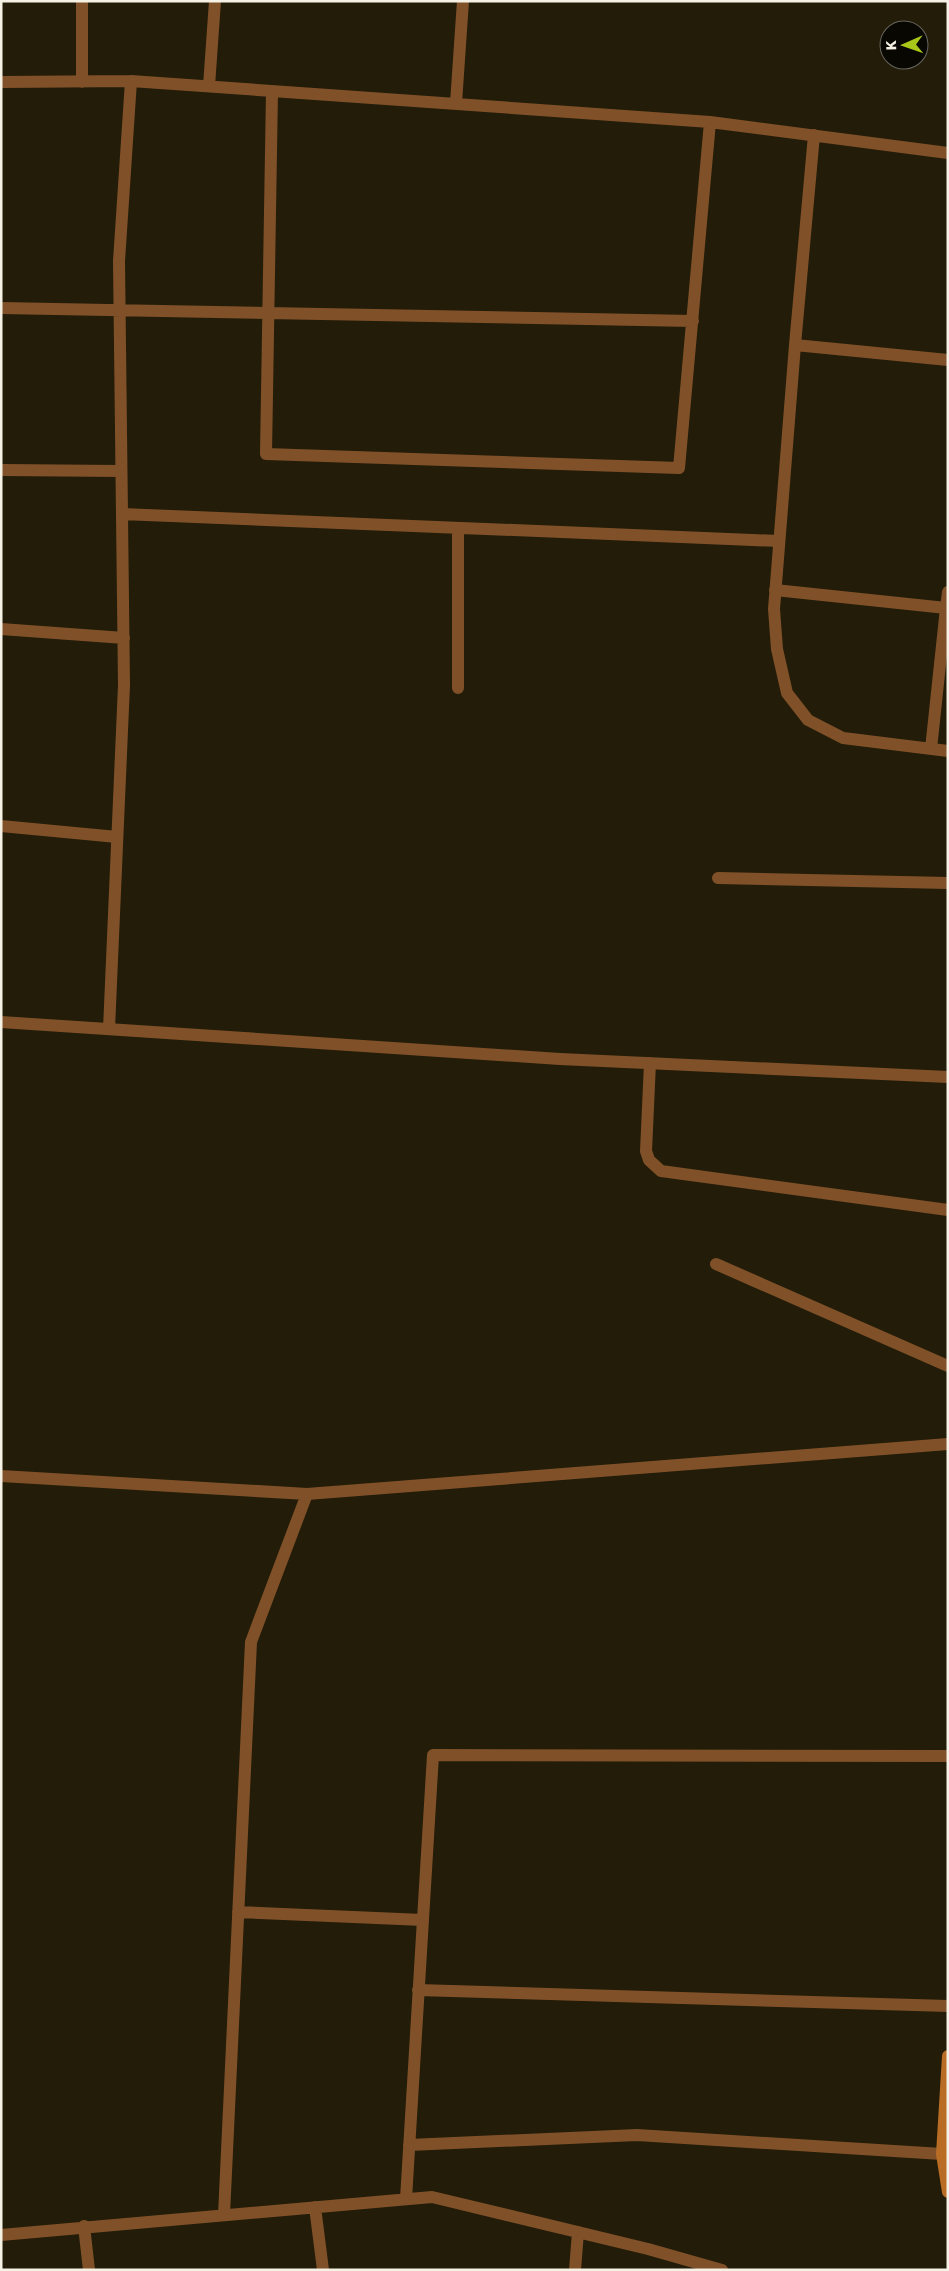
<svg xmlns="http://www.w3.org/2000/svg" width="949" height="2271" font-family="'Golos Text',sans-serif">
	<rect width="100%" height="100%" fill="#221c09"/>
	<g fill="none" stroke-linecap="round" stroke-linejoin="round">
		<path stroke="#805128" stroke-width="12" d="M 1,82 L 131,81 L 710,122 L 948,153
			M 82,82 L 82,1
			M 209,86 L 215,1
			M 272,91 L 266,454 L 679,468 L 710,122
			M 456,103 L 463,1
			M 814,135 L 795,345 L 774,609 L 777,649 L 787,693 L 808,720 L 843,738 L 948,751
			M 1,308 L 693,321
			M 795,345 L 948,360
			M 1,470 L 121,471
			M 122,514 L 779,541
			M 458,529 L 458,688
			M 775,590 L 946,608 L 948,592
			M 1,629 L 124,638
			M 931,749 L 946,608
			M 1,826 L 117,837
			M 718,878 L 948,883
			M 1,1022 L 560,1059 L 948,1077
			M 109,1029 L 124,685 L 119,261 L 131,81
			M 650,1063 L 646,1151 L 649,1160 L 661,1171 L 948,1210
			M 716,1264 L 948,1366
			M 1,1476 L 307,1494 L 948,1444
			M 238,1912 L 423,1920
			M 418,1990 L 948,2006
			M 409,2145 L 637,2135 L 942,2154
			M 406,2199 L 433,1755 L 948,1756
			M 315,2207 L 323,2270
			M 224,2215 L 251,1642 L 307,1494
			M 84,2226 L 89,2270
			M 1,2235 L 432,2197 L 648,2249 L 722,2270
			M 575,2270 L 578,2232"/>
		<path stroke="#b96d24" stroke-width="12" d="M 948,2056 L 942,2154 L 948,2192"/>
	</g>
	<rect width="949" height="2271" fill="none" stroke="#f5f2e5" stroke-width="5"/>
	<g transform="translate(904 45) rotate(268)"><circle r="24" fill="#090702" stroke="#67655d"/>
	<path d="M0-4L9 19L0 12L-9 19Z" fill="#a9c719"/>
	<text y="-8" font-size="14" font-weight="bold" text-anchor="middle" fill="#f5f2e5">K</text>
	</g>
</svg>
